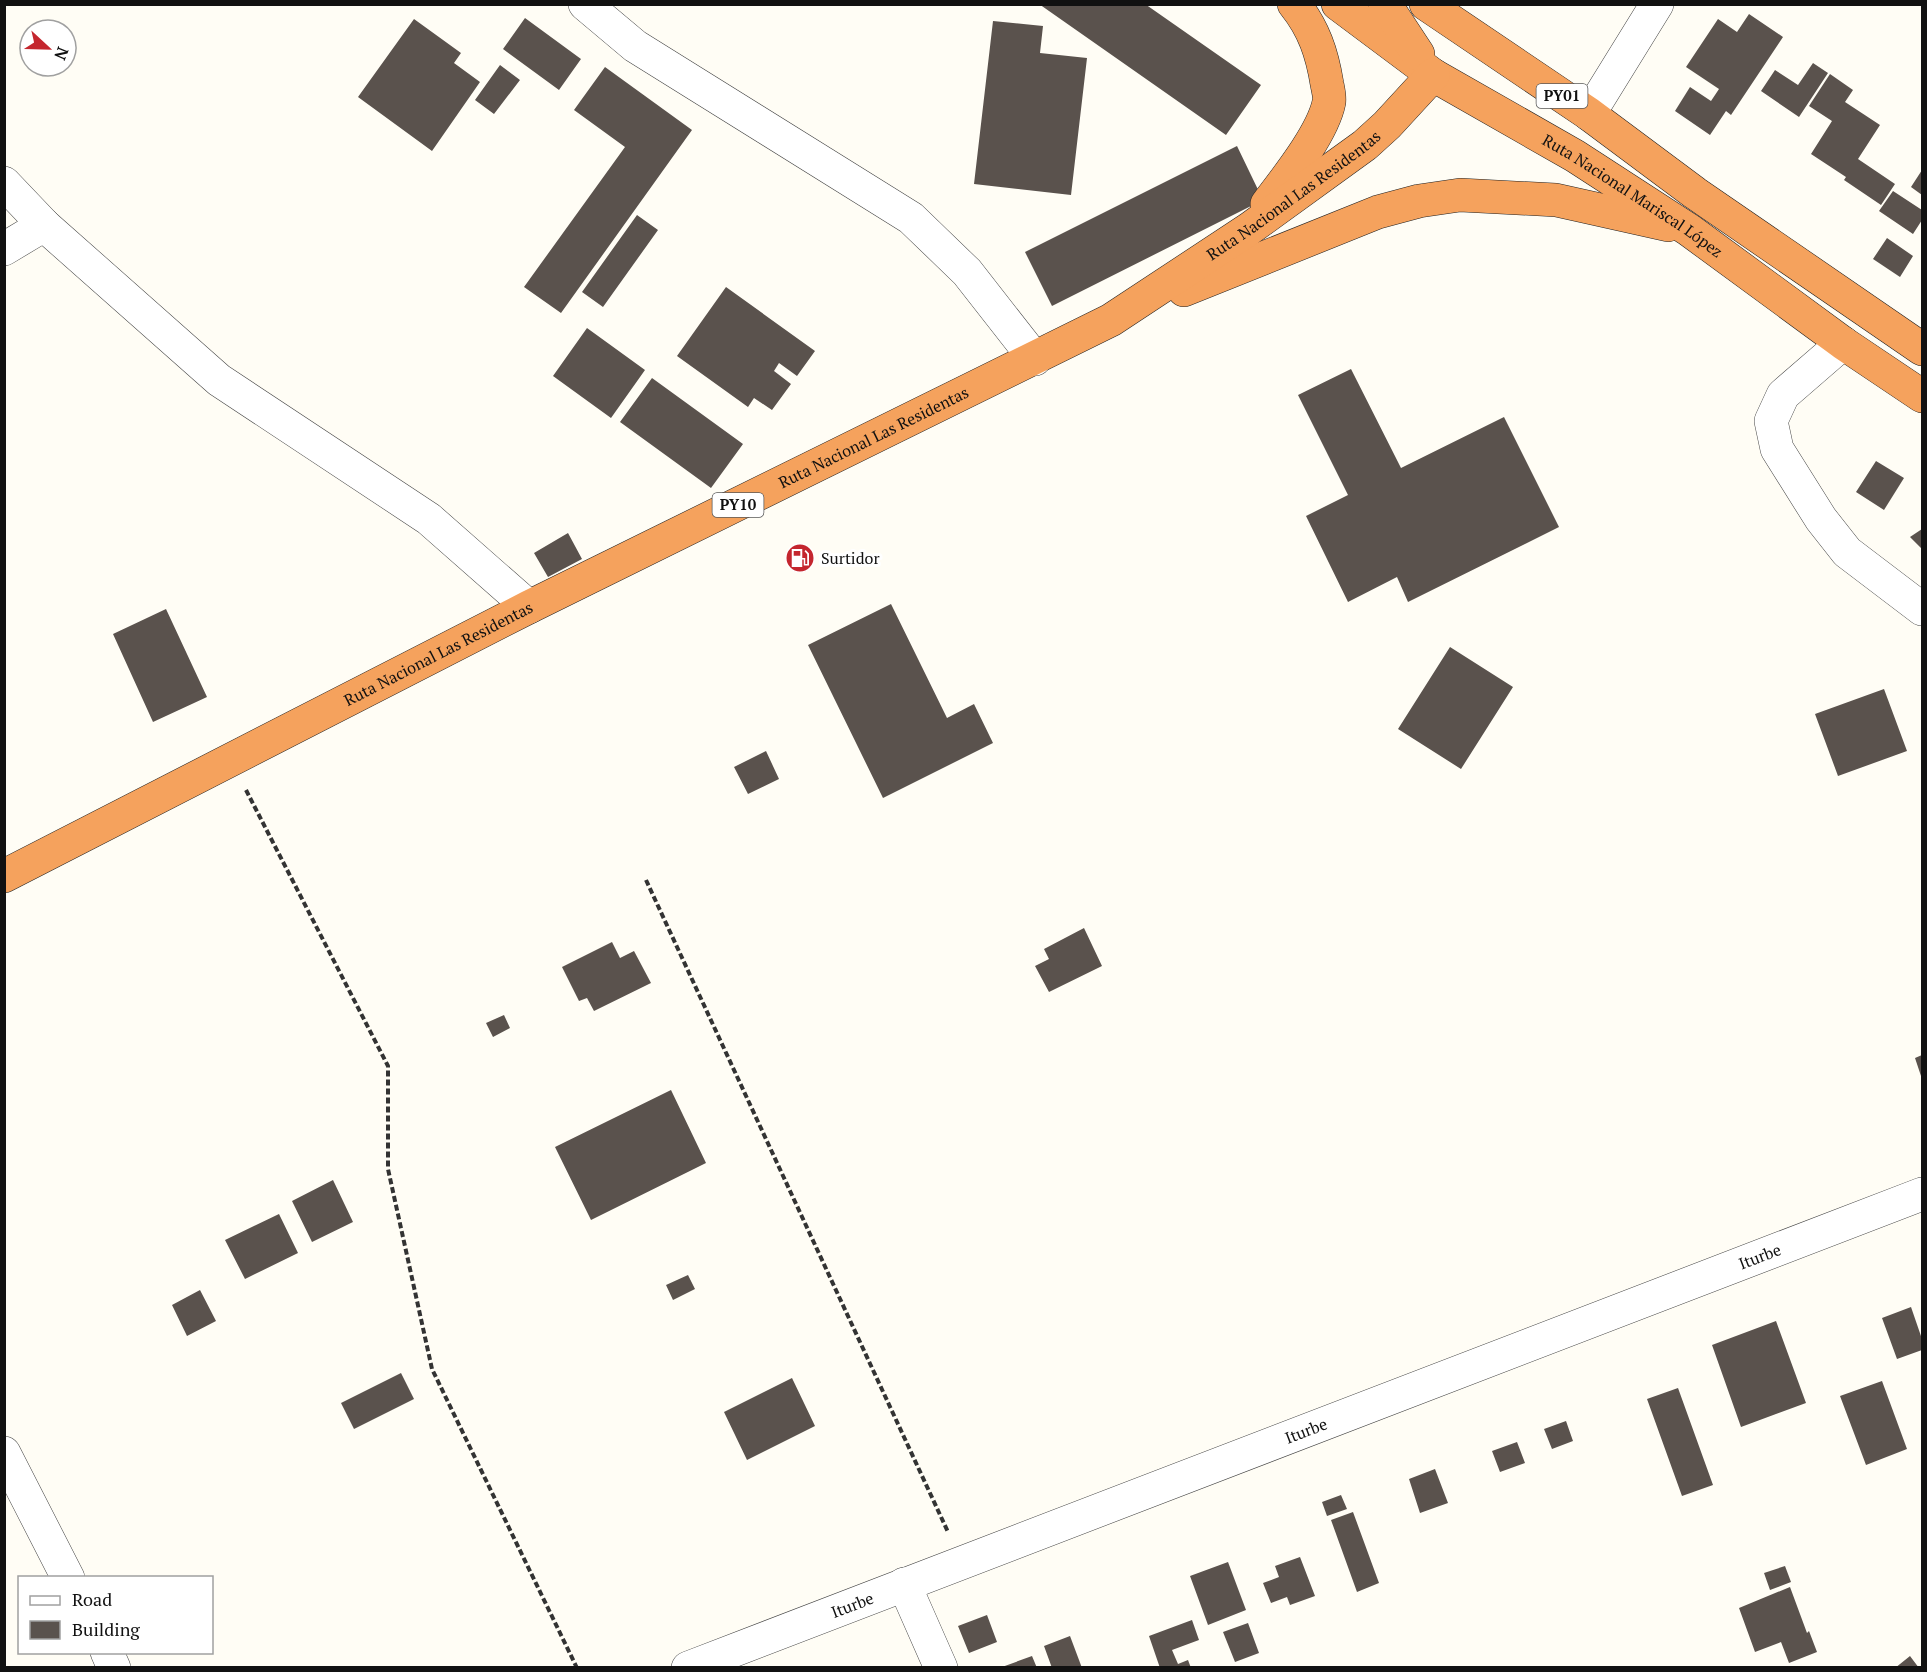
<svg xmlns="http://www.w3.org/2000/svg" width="1927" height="1672" font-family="'PT Serif',serif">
	<rect width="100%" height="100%" fill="#fffdf5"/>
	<path fill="#5a524d" d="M 1039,4 L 1145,4 L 1261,85 L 1226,135 Z
		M 1749,14 L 1783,37 L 1731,115 L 1726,111 L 1710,135 L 1675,111 L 1690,87 L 1711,101 L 1719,89 L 1686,67 L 1718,19 L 1737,32 Z
		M 525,18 L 581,59 L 559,90 L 503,49 Z
		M 414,19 L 461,53 L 454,63 L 480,82 L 432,151 L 358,97 Z
		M 993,21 L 1043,26 L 1040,53 L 1087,58 L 1071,195 L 974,184 Z
		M 1813,63 L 1828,73 L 1799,117 L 1761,91 L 1775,70 L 1798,85 Z
		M 500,65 L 520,80 L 494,114 L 475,100 Z
		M 605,67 L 692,130 L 561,313 L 524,287 L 625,147 L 574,110 Z
		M 1830,74 L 1853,90 L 1845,102 L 1880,125 L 1858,159 L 1895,184 L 1881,205 L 1844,180 L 1846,177 L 1811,154 L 1832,121 L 1809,106 Z
		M 1237,146 L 1263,200 L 1052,306 L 1025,252 Z
		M 1922,170 L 1922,195 L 1911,187 Z
		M 1893,191 L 1922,210 L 1922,220 L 1913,234 L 1879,211 Z
		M 637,215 L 658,230 L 603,307 L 582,292 Z
		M 1887,238 L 1913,256 L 1900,277 L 1873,259 Z
		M 726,287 L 815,351 L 797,376 L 779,363 L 774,371 L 791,384 L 772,410 L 754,398 L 748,407 L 677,356 Z
		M 587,328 L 645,370 L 611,418 L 553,376 Z
		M 1351,369 L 1401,468 L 1504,417 L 1559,527 L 1408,602 L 1397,577 L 1348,602 L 1306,516 L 1348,495 L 1298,395 Z
		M 652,378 L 743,444 L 711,488 L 620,422 Z
		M 1876,461 L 1904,478 L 1884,510 L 1856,492 Z
		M 1922,529 L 1922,549 L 1910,537 Z
		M 568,533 L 582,559 L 548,577 L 534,553 Z
		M 891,604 L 947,718 L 974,704 L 993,743 L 883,798 L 808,645 Z
		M 166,609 L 207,697 L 153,722 L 113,634 Z
		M 1450,647 L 1513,687 L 1461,769 L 1398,729 Z
		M 1884,689 L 1907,751 L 1838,776 L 1815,714 Z
		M 766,751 L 779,779 L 748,794 L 734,767 Z
		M 1084,928 L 1102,966 L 1049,992 L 1035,966 L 1049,959 L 1044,949 Z
		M 612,942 L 620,958 L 634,951 L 651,983 L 594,1011 L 587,998 L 579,1001 L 562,967 Z
		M 504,1015 L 510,1028 L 493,1037 L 486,1023 Z
		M 1922,1055 L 1922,1079 L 1915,1058 Z
		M 671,1090 L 706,1163 L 591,1220 L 555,1147 Z
		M 333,1180 L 353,1222 L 312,1242 L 292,1201 Z
		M 279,1214 L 298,1253 L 245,1279 L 225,1240 Z
		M 688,1275 L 695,1289 L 673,1300 L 666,1285 Z
		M 200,1290 L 216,1321 L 187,1336 L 172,1305 Z
		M 1911,1307 L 1922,1339 L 1922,1350 L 1897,1359 L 1882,1318 Z
		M 1776,1321 L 1806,1403 L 1741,1427 L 1712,1345 Z
		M 401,1373 L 414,1399 L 354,1429 L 341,1403 Z
		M 792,1378 L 815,1426 L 747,1460 L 724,1412 Z
		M 1882,1381 L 1907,1449 L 1866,1465 L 1840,1396 Z
		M 1678,1388 L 1713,1485 L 1682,1496 L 1647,1399 Z
		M 1566,1421 L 1573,1441 L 1552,1449 L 1544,1429 Z
		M 1517,1442 L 1525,1463 L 1500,1472 L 1492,1451 Z
		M 1435,1469 L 1448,1503 L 1420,1513 L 1409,1479 Z
		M 1341,1495 L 1347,1509 L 1327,1516 L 1322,1502 Z
		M 1353,1512 L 1379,1583 L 1357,1592 L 1331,1520 Z
		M 1300,1557 L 1315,1596 L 1290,1605 L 1287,1597 L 1271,1603 L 1263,1583 L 1279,1577 L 1275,1566 Z
		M 1228,1562 L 1246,1610 L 1208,1625 L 1190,1576 Z
		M 1785,1566 L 1791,1582 L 1770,1590 L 1764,1573 Z
		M 1790,1587 L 1807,1633 L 1809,1631 L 1817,1652 L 1789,1663 L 1781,1642 L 1755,1652 L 1739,1608 Z
		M 987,1615 L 997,1642 L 969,1653 L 958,1626 Z
		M 1192,1620 L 1199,1640 L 1172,1650 L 1178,1664 L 1188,1660 L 1191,1668 L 1160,1668 L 1149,1636 Z
		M 1248,1623 L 1259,1653 L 1235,1662 L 1223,1632 Z
		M 1070,1636 L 1082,1668 L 1052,1668 L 1044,1646 Z
		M 1032,1656 L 1037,1668 L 1002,1668 L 1002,1667 Z
		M 1910,1656 L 1919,1668 L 1895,1668 Z"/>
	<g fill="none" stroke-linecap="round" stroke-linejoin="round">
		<g stroke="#444" stroke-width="34">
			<g id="street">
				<path d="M 585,4 L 635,46 L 911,218 L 967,272 L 1035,359"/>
				<path d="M 1589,114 L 1657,4"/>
				<path d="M 4,183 L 44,225 L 219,380 L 429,519 L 529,607"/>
				<path d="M 4,249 L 44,225"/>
				<path d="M 1843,343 L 1783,395 L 1771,421 L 1777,449 L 1821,519 L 1847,552 L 1922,609"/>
				<path d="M 4,1453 L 68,1578"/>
				<path d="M 904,1584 L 941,1668"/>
				<path d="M 107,1652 L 114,1668"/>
				<path id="s1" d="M 688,1668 L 1922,1194"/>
			</g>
		</g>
		<g stroke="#222" stroke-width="34">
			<g id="highway">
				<path id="s2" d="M 1338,4 L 1433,75 L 1575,156 L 1689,230 L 1843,343 L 1922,396"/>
				<path d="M 1385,4 L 1418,54"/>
				<path d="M 1426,4 L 1589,114 L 1695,193 L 1922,349"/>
				<path d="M 1267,204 C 1286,179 1323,133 1329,102 C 1330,97 1328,89 1327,84 C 1322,53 1314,29 1294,4"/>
				<path d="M 1184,290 L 1378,212 L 1419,201 L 1460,195 L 1556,200 L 1668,225"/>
				<path id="s3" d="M 4,876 L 529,607 L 1111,320 L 1249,229 L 1365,145 L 1387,125 L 1433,75"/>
			</g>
		</g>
		<path stroke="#333" stroke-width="4" stroke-dasharray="6 3" stroke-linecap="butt" d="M 246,790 L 388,1066 L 388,1169 L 432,1369 L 577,1668
			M 646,880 L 948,1532"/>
		<use href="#street" stroke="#fff" stroke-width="33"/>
		<use href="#highway" stroke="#f5a25d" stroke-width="33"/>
	</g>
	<defs>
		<g id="fuel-disc" transform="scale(1.5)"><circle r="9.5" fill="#c4262e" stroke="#fff"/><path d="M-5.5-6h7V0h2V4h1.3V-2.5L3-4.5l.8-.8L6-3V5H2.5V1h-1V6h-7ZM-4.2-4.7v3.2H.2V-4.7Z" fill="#fff"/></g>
	</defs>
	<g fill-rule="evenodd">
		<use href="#fuel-disc" x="800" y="558"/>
	</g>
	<g text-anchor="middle" stroke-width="6" stroke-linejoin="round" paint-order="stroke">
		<g fill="#fff" stroke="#585858" stroke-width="1.5">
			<rect x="1536.5" y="84" width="51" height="24" rx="4.5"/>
			<rect x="712.5" y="493" width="51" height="24" rx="4.5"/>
		</g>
		<g font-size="15" font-weight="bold" fill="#111">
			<text x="1562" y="101">PY01</text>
			<text x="738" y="510">PY10</text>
		</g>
		<g font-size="16" fill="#111" stroke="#fff">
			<text dy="6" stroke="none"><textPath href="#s3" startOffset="1460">Ruta Nacional Las Residentas</textPath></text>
			<text dy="6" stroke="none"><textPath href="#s2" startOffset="352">Ruta Nacional Mariscal López</textPath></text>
			<text dy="6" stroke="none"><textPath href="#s3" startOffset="974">Ruta Nacional Las Residentas</textPath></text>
			<text dy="6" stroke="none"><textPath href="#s3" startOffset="488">Ruta Nacional Las Residentas</textPath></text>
			<text dy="6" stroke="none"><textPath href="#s1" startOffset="1148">Iturbe</textPath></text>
			<text dy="6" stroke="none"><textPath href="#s1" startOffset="662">Iturbe</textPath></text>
			<text dy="6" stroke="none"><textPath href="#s1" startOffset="176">Iturbe</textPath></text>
		</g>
		<g font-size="16" fill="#111" stroke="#fff" text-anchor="start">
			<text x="821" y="564">Surtidor</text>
		</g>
	</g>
	<rect width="1927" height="1672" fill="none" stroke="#111111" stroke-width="12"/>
	<rect x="18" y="1576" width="195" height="78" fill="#ffffff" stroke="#a0a0a0" stroke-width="1.5"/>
	<rect x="30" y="1596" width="30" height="9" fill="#ffffff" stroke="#a0a0a0" stroke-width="1.5"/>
	<text x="72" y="1606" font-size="18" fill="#111111">Road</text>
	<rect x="30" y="1621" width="30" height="18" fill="#5a524d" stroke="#a0a0a0" stroke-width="1.5"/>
	<text x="72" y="1636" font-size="18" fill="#111111">Building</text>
	<g transform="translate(48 48) rotate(112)"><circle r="28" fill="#ffffff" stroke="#a0a0a0" stroke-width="1.5"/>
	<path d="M0-4.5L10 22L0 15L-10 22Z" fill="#c4262e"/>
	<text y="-9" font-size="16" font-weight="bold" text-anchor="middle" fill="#111111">N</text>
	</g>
</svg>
